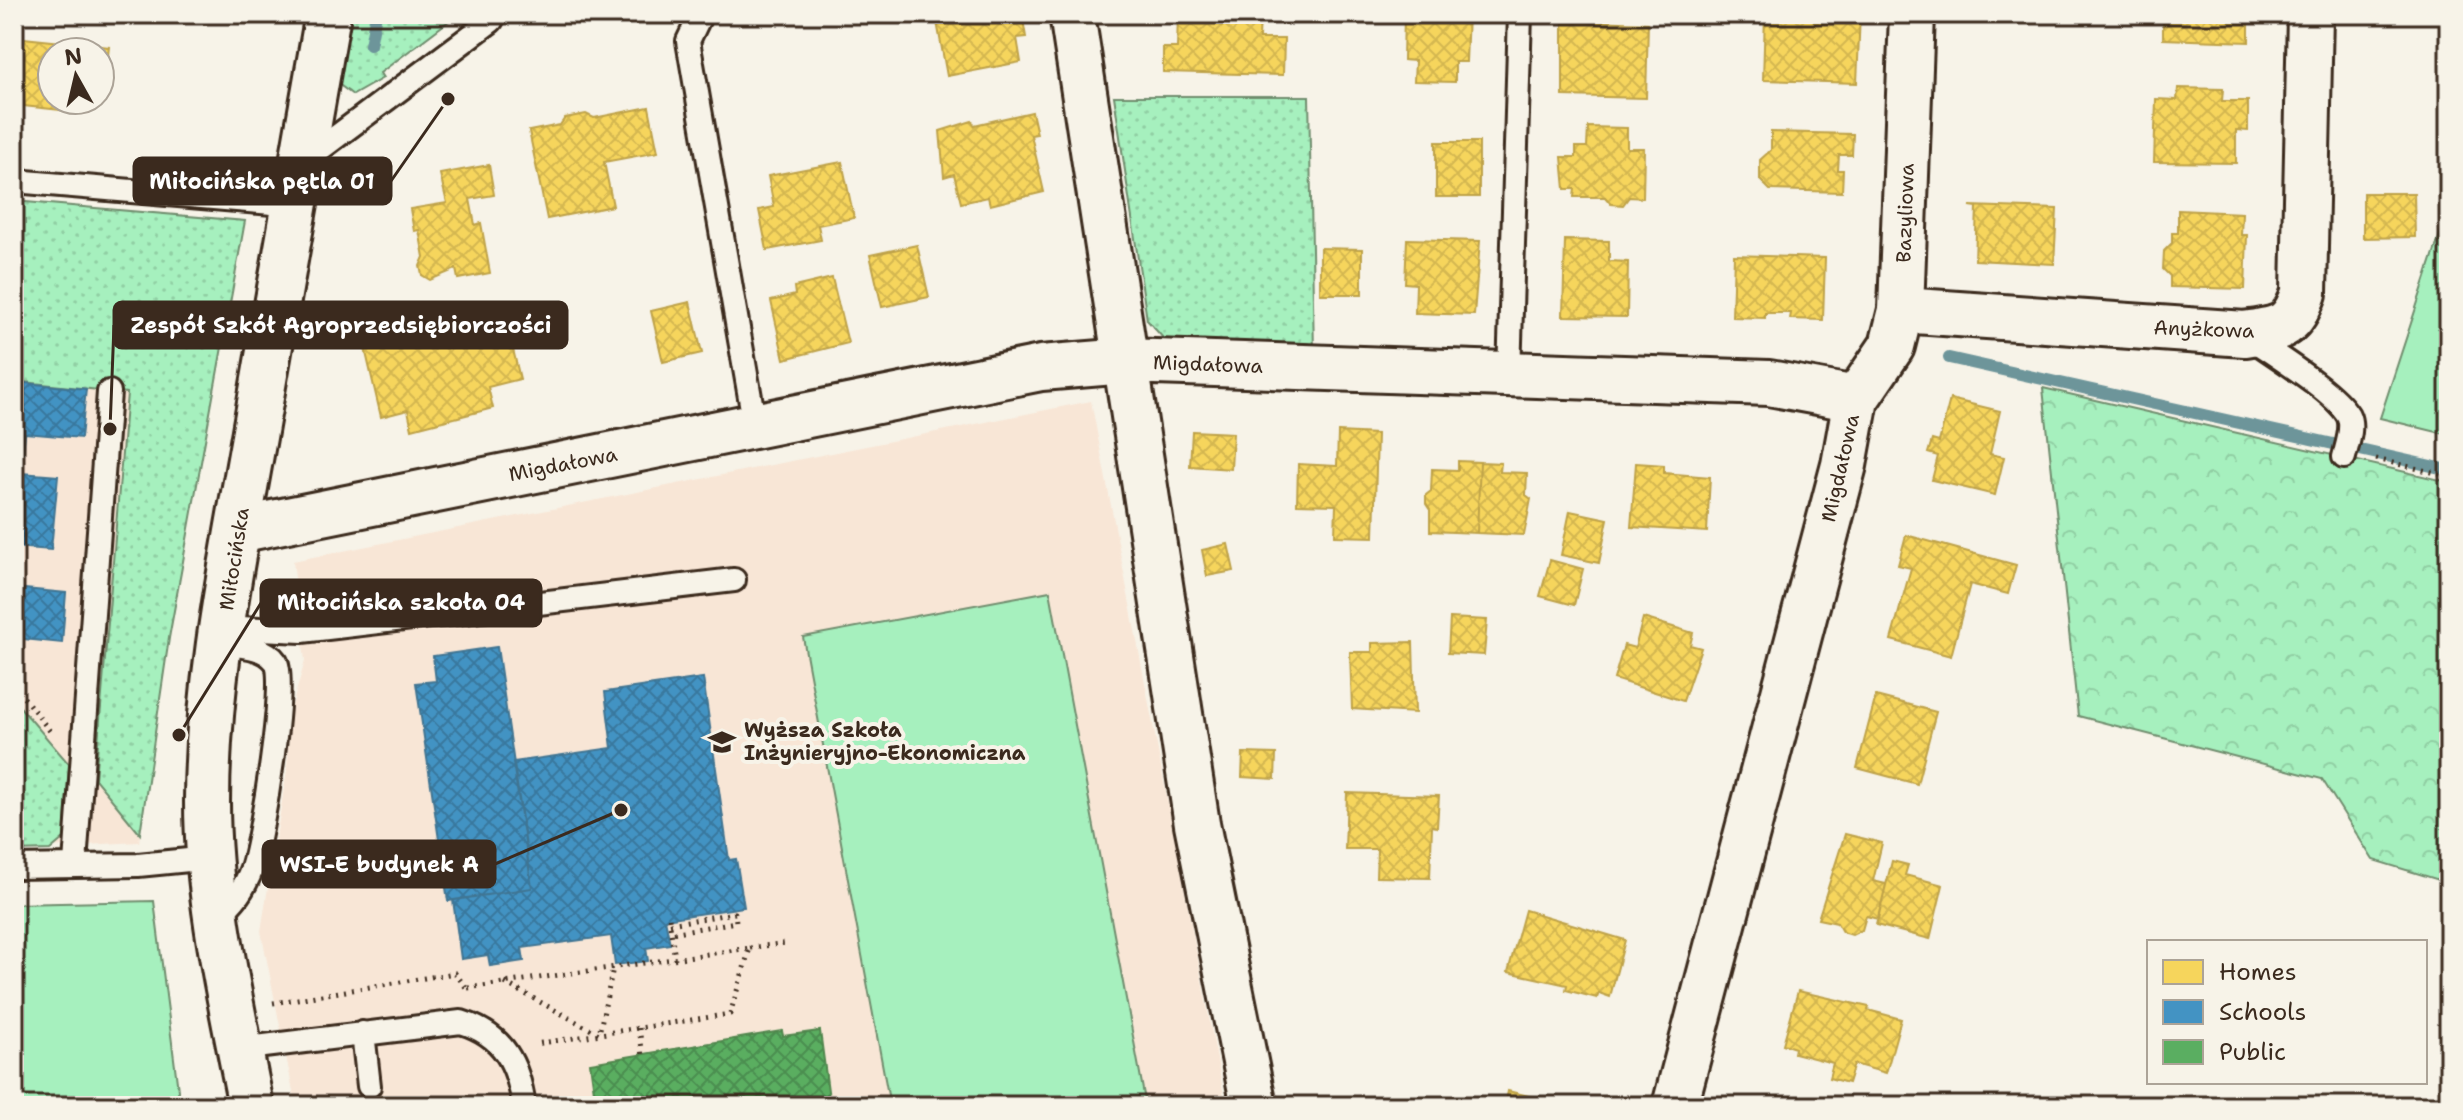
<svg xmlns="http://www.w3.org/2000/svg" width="2463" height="1120" font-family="'Shantell Sans',sans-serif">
	<defs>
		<pattern id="grass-dots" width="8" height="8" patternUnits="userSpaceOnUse" patternTransform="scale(2)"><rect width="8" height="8" fill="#a6f0be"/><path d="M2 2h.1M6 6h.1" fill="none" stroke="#90cea3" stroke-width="1.8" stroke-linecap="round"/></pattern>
		<pattern id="forest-crowns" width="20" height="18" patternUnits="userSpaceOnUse" patternTransform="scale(2)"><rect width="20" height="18" fill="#a6f0be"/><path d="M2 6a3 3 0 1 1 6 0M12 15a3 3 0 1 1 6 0" fill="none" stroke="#90cea3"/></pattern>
		<pattern id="homes-cross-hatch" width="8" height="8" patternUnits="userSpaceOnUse" patternTransform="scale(2)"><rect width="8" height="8" fill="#f6d55c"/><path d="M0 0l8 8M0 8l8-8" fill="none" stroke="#d4b750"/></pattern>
		<pattern id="schools-cross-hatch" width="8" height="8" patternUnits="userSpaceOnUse" patternTransform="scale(2)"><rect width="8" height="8" fill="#4393c3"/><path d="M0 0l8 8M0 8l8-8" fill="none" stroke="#39789e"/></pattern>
		<pattern id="public-cross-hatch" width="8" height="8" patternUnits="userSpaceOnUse" patternTransform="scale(2)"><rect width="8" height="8" fill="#5aae61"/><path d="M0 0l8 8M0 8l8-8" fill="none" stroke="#4c8e4f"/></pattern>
	</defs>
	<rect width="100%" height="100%" fill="#f7f3e8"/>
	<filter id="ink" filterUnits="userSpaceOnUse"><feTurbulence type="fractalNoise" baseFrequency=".0125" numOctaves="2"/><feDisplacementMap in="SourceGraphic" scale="16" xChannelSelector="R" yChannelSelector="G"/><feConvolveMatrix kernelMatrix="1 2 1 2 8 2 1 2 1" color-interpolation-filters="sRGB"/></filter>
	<g filter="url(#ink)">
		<path fill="#f8e6d6" d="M 14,201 L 245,221 L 169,638 L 139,842 L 14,849 Z
			M 1091,401 L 1226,1106 L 296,1106 L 261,931 L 287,770 L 290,713 L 305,661 L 293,561 Z"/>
		<path fill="url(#grass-dots)" stroke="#708d6e" stroke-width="2" d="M 346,14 L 458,14 L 380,73 L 383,78 L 353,95 L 337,83 Z
			M 1114,96 L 1309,96 L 1314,353 L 1172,348 L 1147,320 Z
			M 14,201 L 245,221 L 169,638 L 140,834 L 95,779 L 127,393 L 14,381 Z
			M 14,700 L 69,764 L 64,838 L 50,850 L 14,851 Z"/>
		<path fill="url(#forest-crowns)" stroke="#708d6e" stroke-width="2" d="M 2043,388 L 2449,482 L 2449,883 L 2373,860 L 2322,779 L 2078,716 Z"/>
		<path fill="#a6f0be" stroke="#708d6e" stroke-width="2" d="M 2449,207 L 2449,435 L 2380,418 Z
			M 1050,591 L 1146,1106 L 890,1106 L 803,637 Z
			M 154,901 L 180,1106 L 14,1106 L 14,904 Z"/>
		<path fill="url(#homes-cross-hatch)" stroke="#bea249" stroke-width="2" d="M 1009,14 L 1022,14 L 1026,37 L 1017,38 L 1021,62 L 947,76 L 937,22 L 959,17 L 960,23 Z
			M 1178,14 L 1260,14 L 1259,39 L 1284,39 L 1283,75 L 1163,72 L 1163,48 L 1177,48 Z
			M 1404,14 L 1468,14 L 1466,62 L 1455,62 L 1455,82 L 1414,81 L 1415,61 L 1403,60 Z
			M 1765,14 L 1860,14 L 1857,83 L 1763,80 Z
			M 2163,14 L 2249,14 L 2249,42 L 2163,39 Z
			M 1563,20 L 1648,23 L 1646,98 L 1563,96 Z
			M 14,37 L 109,47 L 103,97 L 100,97 L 100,52 L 52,52 L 52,100 L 72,100 L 70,111 L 14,105 Z
			M 2178,88 L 2223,89 L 2222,101 L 2248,101 L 2248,131 L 2236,130 L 2236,163 L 2154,162 L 2156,99 L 2177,100 Z
			M 649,107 L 658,152 L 604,162 L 613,206 L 547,219 L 529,131 L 560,125 L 565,118 L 586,114 L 594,118 Z
			M 1032,112 L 1037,134 L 1031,135 L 1044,192 L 990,205 L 988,197 L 961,203 L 954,174 L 944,177 L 940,131 L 972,121 L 974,125 Z
			M 1588,127 L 1627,128 L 1627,148 L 1644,148 L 1643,198 L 1629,197 L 1623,205 L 1611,204 L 1605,197 L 1574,197 L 1575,189 L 1565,189 L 1562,157 L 1576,157 L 1576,147 L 1587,147 Z
			M 1771,132 L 1853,134 L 1852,155 L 1839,155 L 1838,170 L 1843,170 L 1842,192 L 1770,190 L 1760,180 L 1760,160 L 1771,150 Z
			M 1436,142 L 1479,142 L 1479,197 L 1436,197 Z
			M 842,162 L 854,218 L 818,225 L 821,240 L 767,250 L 759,210 L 774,207 L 768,176 Z
			M 489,165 L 494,195 L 470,199 L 475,225 L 481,223 L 490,273 L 458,279 L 456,269 L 430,280 L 422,275 L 420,266 L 424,257 L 419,230 L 414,231 L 410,209 L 447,203 L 440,174 Z
			M 2363,193 L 2414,193 L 2415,237 L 2363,238 Z
			M 1970,206 L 2057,209 L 2054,264 L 1975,260 L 1977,207 Z
			M 2178,210 L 2242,213 L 2241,235 L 2247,235 L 2245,289 L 2170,287 L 2170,276 L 2163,269 L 2164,251 L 2172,243 L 2172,233 L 2178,233 Z
			M 1407,239 L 1480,241 L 1474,315 L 1415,313 L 1416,284 L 1405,283 Z
			M 1565,240 L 1609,241 L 1609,261 L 1628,262 L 1627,317 L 1563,316 Z
			M 917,245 L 929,297 L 882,307 L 870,255 Z
			M 1320,248 L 1362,249 L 1362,294 L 1320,294 Z
			M 1734,255 L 1825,258 L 1823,320 L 1790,319 L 1791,313 L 1765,313 L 1765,318 L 1732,317 Z
			M 832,278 L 848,343 L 784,359 L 771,301 L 795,295 L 794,287 Z
			M 690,302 L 702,353 L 663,362 L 651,311 Z
			M 504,311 L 520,379 L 488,387 L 493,408 L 412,429 L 408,410 L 381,417 L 364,344 Z
			M 1950,399 L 2000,411 L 1990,454 L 2004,457 L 1995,495 L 1932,480 L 1938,456 L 1928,453 L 1932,440 L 1939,442 Z
			M 1192,431 L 1233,433 L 1231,469 L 1190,466 Z
			M 1338,432 L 1377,434 L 1374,537 L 1335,536 L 1336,505 L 1297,504 L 1298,464 L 1337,466 Z
			M 1458,461 L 1480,462 L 1477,533 L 1430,531 L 1430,510 L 1426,504 L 1426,495 L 1431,491 L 1432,469 L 1458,470 Z
			M 1480,462 L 1501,463 L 1500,472 L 1527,473 L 1526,495 L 1531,499 L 1524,535 L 1477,533 Z
			M 1636,463 L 1664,465 L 1664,473 L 1710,477 L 1707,532 L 1631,527 Z
			M 1570,511 L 1608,519 L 1599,563 L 1561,555 Z
			M 1906,535 L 2016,565 L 2008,594 L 1970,584 L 1951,656 L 1891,640 L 1911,568 L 1898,565 Z
			M 1228,544 L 1234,571 L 1207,576 L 1202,550 Z
			M 1550,560 L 1583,569 L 1574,605 L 1540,596 Z
			M 1450,618 L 1487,620 L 1484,655 L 1448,653 Z
			M 1643,618 L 1693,633 L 1690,645 L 1701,648 L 1683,701 L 1614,679 L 1624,645 L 1635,648 Z
			M 1413,642 L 1415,713 L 1352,709 L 1350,652 L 1372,652 L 1372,643 Z
			M 1876,696 L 1936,712 L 1917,784 L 1857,768 Z
			M 1243,753 L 1276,754 L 1275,779 L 1242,777 Z
			M 1347,793 L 1439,796 L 1437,827 L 1432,826 L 1430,878 L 1376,877 L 1377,849 L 1345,849 Z
			M 1845,834 L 1882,843 L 1873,881 L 1886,884 L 1878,919 L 1866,916 L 1862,930 L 1852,935 L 1842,932 L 1837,923 L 1818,919 Z
			M 1892,861 L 1908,865 L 1905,875 L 1943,885 L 1930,939 L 1876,925 Z
			M 1525,910 L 1625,940 L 1610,997 L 1599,993 L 1597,998 L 1566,990 L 1567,985 L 1508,972 Z
			M 1798,991 L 1869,1007 L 1868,1010 L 1901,1019 L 1886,1073 L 1854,1064 L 1848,1083 L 1829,1078 L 1833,1063 L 1794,1053 L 1795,1048 L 1783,1044 Z
			M 1508,1091 L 1571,1106 L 1505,1106 Z"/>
		<path fill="url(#schools-cross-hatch)" stroke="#417492" stroke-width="2" d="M 14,382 L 86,389 L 81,438 L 25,433 L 21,473 L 58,476 L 51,550 L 14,547 Z
			M 14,588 L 66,593 L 62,643 L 14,638 Z
			M 497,647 L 532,888 L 448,901 L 416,683 L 436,681 L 433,656 Z
			M 703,678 L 729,860 L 736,859 L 744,907 L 665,919 L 670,944 L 646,948 L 648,961 L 615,965 L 611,936 L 522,948 L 524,961 L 490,966 L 488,955 L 461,959 L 453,900 L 532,888 L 513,762 L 612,748 L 605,692 Z"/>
		<path fill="url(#public-cross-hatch)" stroke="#51864d" stroke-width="2" d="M 782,1031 L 783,1036 L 820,1031 L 830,1106 L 596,1106 L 590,1063 Z"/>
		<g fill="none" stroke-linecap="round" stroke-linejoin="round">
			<path stroke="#6d959a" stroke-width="12" d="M 370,45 L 376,14
				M 1949,358 L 2449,470"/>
			<g stroke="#3b2a1e" stroke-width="28">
				<path id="lane" d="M 699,18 L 688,41 L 755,426
					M 304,161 L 491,21 L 495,14
					M 14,181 L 296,205
					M 2245,334 C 2271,353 2333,390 2348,415 C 2354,427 2347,445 2344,457
					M 1509,375 L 1520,14
					M 222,627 L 302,631 L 734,580
					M 75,864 L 109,392
					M 14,867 L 138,865 L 209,858
					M 217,917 C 234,902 244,890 252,868 C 261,842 288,680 276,662 C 264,645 239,646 220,643
					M 363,1033 L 369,1086
					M 240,1049 L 461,1022 C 504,1035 518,1064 524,1106"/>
			</g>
			<g stroke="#3b2a1e" stroke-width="50">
				<path id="street" d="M 1072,14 L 1197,824 L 1254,1106
					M 1901,310 L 2245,334 C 2281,328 2291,329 2304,293 L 2310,14
					M 238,530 L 1041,368 L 1126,361 L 1769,383 L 1856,399
					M 1675,1106 L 1844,465 L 1856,399 L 1892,346 L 1901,310 L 1912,14"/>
			</g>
			<g stroke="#3b2a1e" stroke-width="50">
				<path id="secondary" d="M 251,1106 C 232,1006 207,904 207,802 C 207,679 233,557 254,437 C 280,296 304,155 328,14"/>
			</g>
			<path stroke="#3b2a1e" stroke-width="5" stroke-dasharray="2 6" stroke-linecap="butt" d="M 2376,459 L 2449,476
				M 14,685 L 53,735
				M 669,918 L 675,959
				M 670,924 L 735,913 L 736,922 L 671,933
				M 750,948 L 786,943
				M 505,983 L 599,1034 L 613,968
				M 468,988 L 750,948 L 730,1014 L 535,1044
				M 273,1003 L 455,973 L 468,990
				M 639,1028 L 643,1056"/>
			<use href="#lane" stroke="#f7f3e8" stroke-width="22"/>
			<use href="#street" stroke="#f7f3e8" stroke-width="44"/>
			<use href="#secondary" stroke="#f7f3e8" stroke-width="44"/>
		</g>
	</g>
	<defs>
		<g id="university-bare" transform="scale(2.16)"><path d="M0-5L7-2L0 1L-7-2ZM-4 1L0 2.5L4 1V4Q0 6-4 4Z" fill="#3b2a1e" stroke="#f7f3e8" stroke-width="2.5" paint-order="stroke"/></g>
	</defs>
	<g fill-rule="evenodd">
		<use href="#university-bare" x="722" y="742"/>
	</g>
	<g text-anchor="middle" stroke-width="8" stroke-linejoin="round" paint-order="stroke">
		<g font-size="20" fill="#3b2a1e" stroke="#f7f3e8">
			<text transform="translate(1905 213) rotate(-88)" y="7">Bazyliowa</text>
			<text transform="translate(2204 329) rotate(2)" y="7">Anyżkowa</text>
			<text transform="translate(1208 364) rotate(2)" y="7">Migdałowa</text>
			<text transform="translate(563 464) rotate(-11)" y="7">Migdałowa</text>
			<text transform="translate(1840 468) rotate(-77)" y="7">Migdałowa</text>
			<text transform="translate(234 559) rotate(-81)" y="7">Miłocińska</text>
		</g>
		<g font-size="20" font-weight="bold" fill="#3b2a1e" stroke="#f7f3e8" text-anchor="start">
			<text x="744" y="737">Wyższa Szkoła<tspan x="744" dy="23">Inżynieryjno-Ekonomiczna</tspan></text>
		</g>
	</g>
	<path fill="none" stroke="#3b2a1e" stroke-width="3" d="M448 99L391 181M110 429L114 325M179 735L261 603M621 810L495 864"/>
	<g fill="#3b2a1e" stroke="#f7f3e8" stroke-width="3">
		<circle cx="448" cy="99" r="8"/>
		<circle cx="110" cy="429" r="8"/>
		<circle cx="179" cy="735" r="8"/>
		<circle cx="621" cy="810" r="8"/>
	</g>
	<g fill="#3b2a1e" stroke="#3b2a1e" stroke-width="3">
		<rect x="134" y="158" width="257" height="46" rx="8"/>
		<rect x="114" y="302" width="453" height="46" rx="8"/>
		<rect x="261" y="580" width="280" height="46" rx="8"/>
		<rect x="263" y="841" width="232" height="46" rx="8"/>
	</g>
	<g font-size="22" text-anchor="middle" font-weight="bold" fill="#fff">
		<text x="262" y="189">Miłocińska pętla 01</text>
		<text x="341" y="333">Zespół Szkół Agroprzedsiębiorczości</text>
		<text x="401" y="610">Miłocińska szkoła 04</text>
		<text x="379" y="872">WSI-E budynek A</text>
	</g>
	<rect width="2463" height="1120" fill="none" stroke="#f7f3e8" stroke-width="48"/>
	<rect x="24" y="24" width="2415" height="1072" fill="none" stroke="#3b2a1e" stroke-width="3" filter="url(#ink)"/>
	<rect x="2147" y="940" width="280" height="144" fill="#f7f3e8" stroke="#aca397" stroke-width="2"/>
	<rect x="2163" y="960" width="40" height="24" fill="#f6d55c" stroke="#aca397" stroke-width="2"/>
	<text x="2219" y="980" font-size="24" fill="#3b2a1e">Homes</text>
	<rect x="2163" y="1000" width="40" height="24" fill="#4393c3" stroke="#aca397" stroke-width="2"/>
	<text x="2219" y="1020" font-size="24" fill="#3b2a1e">Schools</text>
	<rect x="2163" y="1040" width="40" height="24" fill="#5aae61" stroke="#aca397" stroke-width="2"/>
	<text x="2219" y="1060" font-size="24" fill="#3b2a1e">Public</text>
	<g transform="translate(76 76) rotate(352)"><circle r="38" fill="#f7f3e8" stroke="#aca397" stroke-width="2"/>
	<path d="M0-6L14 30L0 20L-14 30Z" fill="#3b2a1e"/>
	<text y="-12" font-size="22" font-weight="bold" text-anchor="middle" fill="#3b2a1e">N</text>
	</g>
</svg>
